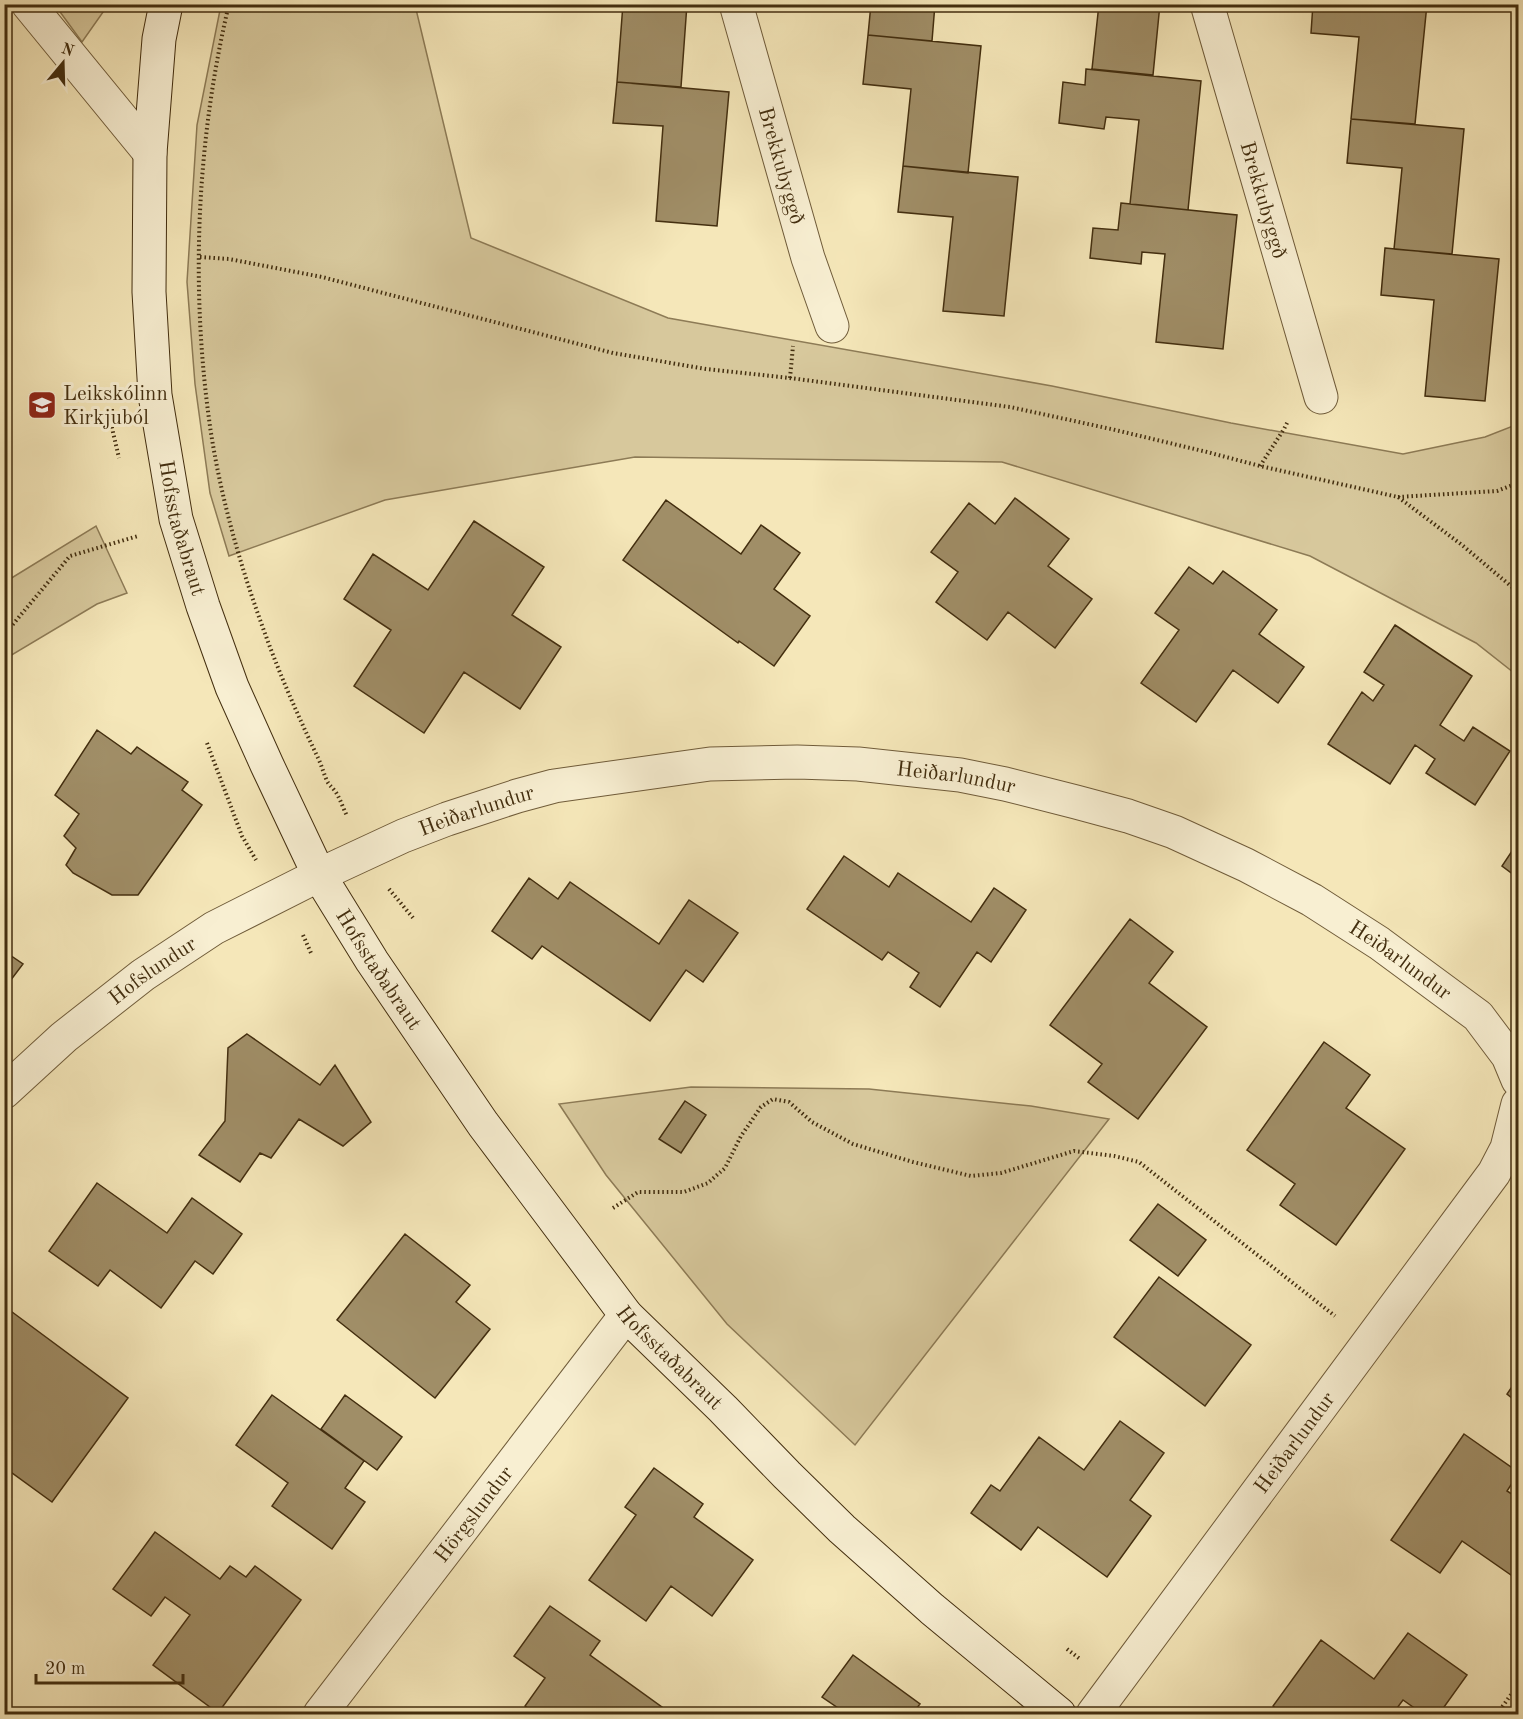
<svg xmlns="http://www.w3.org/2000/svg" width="1523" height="1719" font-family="'Old Standard TT',serif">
	<rect width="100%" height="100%" fill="#f5e7b9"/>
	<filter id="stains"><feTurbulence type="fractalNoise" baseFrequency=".00333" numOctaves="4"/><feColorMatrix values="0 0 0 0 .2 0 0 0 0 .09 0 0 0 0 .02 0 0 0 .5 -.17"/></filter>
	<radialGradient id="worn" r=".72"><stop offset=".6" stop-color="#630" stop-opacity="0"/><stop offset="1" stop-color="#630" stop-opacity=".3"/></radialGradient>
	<path fill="#d7c89c" stroke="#8d7b56" stroke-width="1.5" d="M 55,5 L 108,5 L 82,42 Z
		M 221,5 L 415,5 L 471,238 L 668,318 L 1052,386 L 1231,423 L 1403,454 L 1485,437 L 1518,424 L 1518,676 L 1476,643 L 1310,556 L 1002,462 L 635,457 L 385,500 L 229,556 L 210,493 L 195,384 L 187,282 L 197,125 Z
		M 96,526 L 127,593 L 97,604 L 5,659 L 5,582 Z
		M 691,1087 L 869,1089 L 1031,1106 L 1109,1119 L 855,1445 L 727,1324 L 606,1175 L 559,1104 Z"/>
	<path fill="#a08e67" stroke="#432e0f" stroke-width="1.5" d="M 623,4 L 687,4 L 681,87 L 617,82 Z
		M 871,4 L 935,4 L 932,41 L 868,35 Z
		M 1099,4 L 1160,4 L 1153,75 L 1092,69 Z
		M 1313,4 L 1427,4 L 1415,124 L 1351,119 L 1359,37 L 1311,33 Z
		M 868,35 L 981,46 L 968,173 L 903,166 L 911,89 L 863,84 Z
		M 1086,69 L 1201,81 L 1188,210 L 1130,204 L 1139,120 L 1106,117 L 1104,129 L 1059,123 L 1063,82 L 1085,85 Z
		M 617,82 L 729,92 L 717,226 L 656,221 L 663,126 L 613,123 Z
		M 1351,119 L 1464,129 L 1452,254 L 1394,249 L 1402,168 L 1347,163 Z
		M 903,166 L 1018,177 L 1004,316 L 943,311 L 953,217 L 898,212 Z
		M 1121,203 L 1237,215 L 1223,349 L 1156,342 L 1165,254 L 1142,252 L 1141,264 L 1090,258 L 1093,228 L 1118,230 Z
		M 1385,248 L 1499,259 L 1485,401 L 1425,396 L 1434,300 L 1381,295 Z
		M 1015,498 L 1069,539 L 1048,566 L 1092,599 L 1055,648 L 1008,612 L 987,640 L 936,602 L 958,572 L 931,552 L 969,503 L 995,524 Z
		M 666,500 L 741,554 L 761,525 L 800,553 L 774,589 L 810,616 L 774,666 L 739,641 L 738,643 L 623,560 Z
		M 474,521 L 544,567 L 512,615 L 561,647 L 520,709 L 464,672 L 424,733 L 354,686 L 391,630 L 344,599 L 373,554 L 428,590 Z
		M 1189,567 L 1213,584 L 1223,571 L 1277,610 L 1259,634 L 1304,667 L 1278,703 L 1233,670 L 1196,722 L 1141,683 L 1179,630 L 1155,613 Z
		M 1395,625 L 1472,676 L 1440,725 L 1464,741 L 1473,727 L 1510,751 L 1475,805 L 1426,773 L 1435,759 L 1415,745 L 1390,784 L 1328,744 L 1362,692 L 1373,701 L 1384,685 L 1364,672 Z
		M 97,730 L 131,754 L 137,747 L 188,782 L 182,790 L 202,805 L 138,895 L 112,895 L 73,873 L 66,865 L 76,848 L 64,836 L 79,814 L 55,795 Z
		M 1518,842 L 1518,878 L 1502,866 Z
		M 844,856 L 889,887 L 898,873 L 971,922 L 994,888 L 1026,910 L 991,962 L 977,952 L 940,1007 L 910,987 L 919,973 L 888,952 L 882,960 L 807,909 Z
		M 529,878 L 558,899 L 570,882 L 659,944 L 689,900 L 738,933 L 703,982 L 686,970 L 650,1021 L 542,946 L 532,959 L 492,931 Z
		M 1130,919 L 1173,952 L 1149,983 L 1207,1027 L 1138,1119 L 1088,1082 L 1102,1064 L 1050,1025 Z
		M 4,951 L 23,964 L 4,989 Z
		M 247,1034 L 320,1085 L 335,1065 L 371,1122 L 343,1146 L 299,1119 L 271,1158 L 260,1153 L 240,1182 L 199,1155 L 225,1121 L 228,1048 Z
		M 1324,1042 L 1370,1075 L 1346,1108 L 1405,1149 L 1336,1245 L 1280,1205 L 1295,1184 L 1247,1150 Z
		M 685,1101 L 706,1115 L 681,1153 L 659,1139 Z
		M 97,1183 L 167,1233 L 192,1198 L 242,1234 L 213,1274 L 195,1261 L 161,1308 L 110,1270 L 98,1286 L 49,1251 Z
		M 1158,1204 L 1206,1240 L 1178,1276 L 1130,1240 Z
		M 405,1234 L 470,1285 L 456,1302 L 490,1329 L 435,1398 L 337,1320 Z
		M 1159,1277 L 1251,1345 L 1205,1406 L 1114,1337 Z
		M 4,1306 L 128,1398 L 52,1502 L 4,1467 Z
		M 1518,1378 L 1518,1403 L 1507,1394 Z
		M 272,1395 L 364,1461 L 345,1488 L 365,1502 L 332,1549 L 272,1506 L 288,1483 L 236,1445 Z
		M 345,1395 L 402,1437 L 377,1470 L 321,1429 Z
		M 1120,1421 L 1164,1453 L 1130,1500 L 1151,1516 L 1107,1577 L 1038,1527 L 1021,1550 L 971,1513 L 991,1485 L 1000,1491 L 1039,1437 L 1084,1470 Z
		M 1464,1434 L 1518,1472 L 1518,1474 L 1507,1491 L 1518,1498 L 1518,1565 L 1511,1575 L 1462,1541 L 1440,1573 L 1391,1540 Z
		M 654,1468 L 703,1504 L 694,1517 L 753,1560 L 712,1616 L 671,1586 L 646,1621 L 589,1580 L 636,1515 L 625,1507 Z
		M 155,1532 L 220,1579 L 230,1566 L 246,1577 L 255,1566 L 301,1600 L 218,1713 L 153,1665 L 190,1615 L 165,1597 L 151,1616 L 113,1589 Z
		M 550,1606 L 600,1641 L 590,1655 L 666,1710 L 663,1714 L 536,1714 L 525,1706 L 545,1678 L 514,1656 Z
		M 1408,1633 L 1467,1675 L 1439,1714 L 1423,1714 L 1403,1700 L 1394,1712 L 1397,1714 L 1284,1714 L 1273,1706 L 1321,1640 L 1374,1679 Z
		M 853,1655 L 920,1704 L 912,1714 L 847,1714 L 822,1697 Z"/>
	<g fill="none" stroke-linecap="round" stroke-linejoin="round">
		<g stroke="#705c3a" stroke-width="35">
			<g id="street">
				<path d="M 28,4 L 150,153"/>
				<path id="s1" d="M 736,4 L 808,258 L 832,326"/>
				<path id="s2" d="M 1207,4 L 1321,397"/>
				<path id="s3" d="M 4,1092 L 64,1037 L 143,975 L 214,928 L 319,875 L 403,836 L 447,819 L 517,796 L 554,786 L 710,764 L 797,762 L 858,764 L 960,775 L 1005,784 L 1076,802 L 1128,816 L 1174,832 L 1246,865 L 1312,900 L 1379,943 L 1478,1016 L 1508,1056 L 1518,1080"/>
				<path id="s4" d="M 320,1714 L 626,1315"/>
				<path id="s5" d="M 1093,1714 L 1494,1173 L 1507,1148 L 1518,1104"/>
			</g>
		</g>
		<g stroke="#432e0f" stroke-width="35">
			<g id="secondary">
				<path id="s6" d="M 166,4 L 159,39 L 150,153 L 149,292 L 155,395 L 176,519 L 203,606 L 232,687 L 267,765 L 319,875 L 372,961 L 483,1124 L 626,1315 L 723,1409 L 787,1475 L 842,1529 L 932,1609 L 1059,1714"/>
			</g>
		</g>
		<path stroke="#432e0f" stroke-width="4" stroke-dasharray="1.5 3" stroke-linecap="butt" d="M 229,4 C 196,143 190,292 211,433 C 222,503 242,572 267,639 C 282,680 300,720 319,760 C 322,767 324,774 327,781 C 329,785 332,787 335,791 C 340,798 343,808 347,816
			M 200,257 L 229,259 L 322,277 L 613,353 L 706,369 L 790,378 L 1010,407 L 1111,429 L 1207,452 L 1260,466 L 1398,497 L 1462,545 L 1518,592
			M 790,378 L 793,346
			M 112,409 L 112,428 L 119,458
			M 1260,466 L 1284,429 L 1288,421
			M 1398,497 L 1497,491 L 1518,483
			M 4,635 L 70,556 L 138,536
			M 207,743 L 242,836 L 256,860
			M 389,889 L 414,919
			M 303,935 L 311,953
			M 613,1208 L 638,1192 L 684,1192 L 708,1183 L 725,1168 L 741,1136 L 761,1107 L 773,1099 L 789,1102 L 812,1122 L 853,1144 L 913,1162 L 971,1176 L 1001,1173 L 1074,1151 L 1114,1156 L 1139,1162 L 1335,1316
			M 1067,1649 L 1080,1659
			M 1497,1714 L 1518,1685"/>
		<use href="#street" stroke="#f8efd2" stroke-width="33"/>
		<use href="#secondary" stroke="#f8efd2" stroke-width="33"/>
	</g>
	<defs>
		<g id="school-square" transform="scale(1.5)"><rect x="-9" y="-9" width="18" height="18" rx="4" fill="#8f2418" stroke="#f8efd2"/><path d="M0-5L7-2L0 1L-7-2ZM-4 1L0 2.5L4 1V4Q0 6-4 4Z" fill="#fff"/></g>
	</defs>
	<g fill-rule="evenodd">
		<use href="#school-square" x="42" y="405"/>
	</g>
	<g text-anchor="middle" stroke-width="6" stroke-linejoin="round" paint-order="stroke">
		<g font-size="21" fill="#432e0f" stroke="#f8efd2">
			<text dy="7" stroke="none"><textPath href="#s1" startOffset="168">Brekkubyggð</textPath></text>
			<text dy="7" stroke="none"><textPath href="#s2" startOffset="204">Brekkubyggð</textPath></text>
			<text dy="7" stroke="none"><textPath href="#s6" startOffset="528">Hofsstaðabraut</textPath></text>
			<text dy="7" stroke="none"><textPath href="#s3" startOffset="1041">Heiðarlundur</textPath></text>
			<text dy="7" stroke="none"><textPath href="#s3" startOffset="555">Heiðarlundur</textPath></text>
			<text dy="7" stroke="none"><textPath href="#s3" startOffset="1527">Heiðarlundur</textPath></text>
			<text dy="7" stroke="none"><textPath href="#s6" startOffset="1014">Hofsstaðabraut</textPath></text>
			<text dy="7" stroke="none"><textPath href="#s3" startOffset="192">Hofslundur</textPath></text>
			<text dy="7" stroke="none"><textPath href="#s6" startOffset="1500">Hofsstaðabraut</textPath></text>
			<text dy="7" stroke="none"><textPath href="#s5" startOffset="338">Heiðarlundur</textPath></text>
			<text dy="7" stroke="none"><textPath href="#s4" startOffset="252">Hörgslundur</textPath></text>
		</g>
		<g font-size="21" fill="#432e0f" stroke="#f8efd2" text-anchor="start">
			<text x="63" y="400">Leikskólinn<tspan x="63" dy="24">Kirkjuból</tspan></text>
		</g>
	</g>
	<rect width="1523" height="1719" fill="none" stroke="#f5e7b9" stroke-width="24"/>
	<rect x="6" y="6" width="1511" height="1707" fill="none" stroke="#432e0f" stroke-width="3"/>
	<rect x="12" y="12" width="1499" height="1695" fill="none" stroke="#432e0f" stroke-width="1.5"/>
	<g transform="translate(63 63) rotate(19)" stroke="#f8efd2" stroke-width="4.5" paint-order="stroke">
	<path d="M0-4.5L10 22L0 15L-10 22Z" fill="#432e0f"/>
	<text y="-9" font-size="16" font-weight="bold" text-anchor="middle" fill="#432e0f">N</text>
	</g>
	<path d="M36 1674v9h147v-9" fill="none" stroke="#432e0f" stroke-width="3"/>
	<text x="45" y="1674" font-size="18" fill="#432e0f" stroke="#f8efd2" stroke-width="4.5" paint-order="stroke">20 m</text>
	<rect width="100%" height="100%" filter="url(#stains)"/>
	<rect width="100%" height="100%" fill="url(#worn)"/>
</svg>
